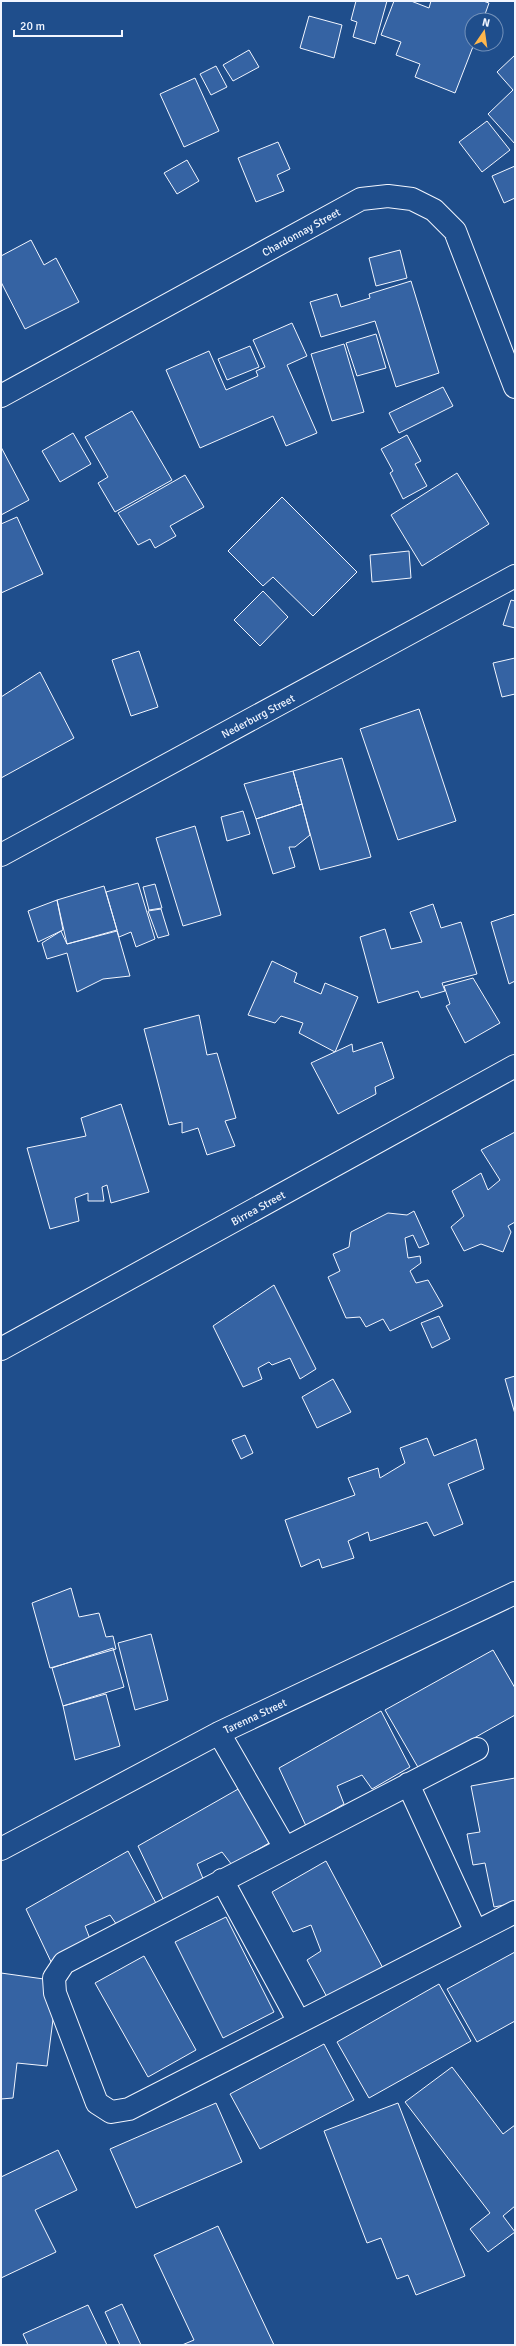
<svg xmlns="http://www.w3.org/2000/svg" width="516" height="2346" font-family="Signika,sans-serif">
	<rect width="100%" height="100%" fill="#1f4e8c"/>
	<path fill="#3563a3" stroke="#f2f6ff" d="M 356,1 L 387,1 L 375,44 L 353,37 L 357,22 L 351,20 Z
		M 394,1 L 411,1 L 429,8 L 431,1 L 483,1 L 489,3 L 483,20 L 472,20 L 472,44 L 474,44 L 455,93 L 415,77 L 420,64 L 396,55 L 401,42 L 381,35 Z
		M 309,16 L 342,25 L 334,58 L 300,48 Z
		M 249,50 L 259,67 L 233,81 L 223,65 Z
		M 515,55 L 515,144 L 488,114 L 513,90 L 497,72 Z
		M 216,66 L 227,87 L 211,95 L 200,74 Z
		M 195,78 L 219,131 L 184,147 L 160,94 Z
		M 487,121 L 510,150 L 482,172 L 459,142 Z
		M 278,142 L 290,169 L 277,175 L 284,191 L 256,202 L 238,158 Z
		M 187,160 L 199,181 L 177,194 L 164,173 Z
		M 515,166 L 515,198 L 504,203 L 492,176 Z
		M 31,240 L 44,265 L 56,258 L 79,302 L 25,329 L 1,282 L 1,256 Z
		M 400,250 L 407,278 L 376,286 L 369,258 Z
		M 411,281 L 439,373 L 396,387 L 375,321 L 321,337 L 310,302 L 337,294 L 341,307 L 370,298 L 369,294 Z
		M 292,323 L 307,356 L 287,365 L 317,433 L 286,446 L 273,416 L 200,448 L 166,370 L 209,351 L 226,390 L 258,376 L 256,371 L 265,367 L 253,340 Z
		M 376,334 L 386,368 L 357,376 L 346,343 Z
		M 344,344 L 364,412 L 332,421 L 311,354 Z
		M 250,346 L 259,367 L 227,380 L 218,359 Z
		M 443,387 L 453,406 L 399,433 L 389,413 Z
		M 132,411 L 172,480 L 115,512 L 98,483 L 108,477 L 85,437 Z
		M 73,433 L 91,464 L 60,482 L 42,451 Z
		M 407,435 L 421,461 L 415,464 L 427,486 L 403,499 L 390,473 L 393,471 L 381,449 Z
		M 1,447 L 29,500 L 1,515 Z
		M 457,473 L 489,524 L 422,566 L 391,515 Z
		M 185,475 L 204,507 L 170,526 L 176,536 L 155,548 L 150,539 L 138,545 L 118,513 Z
		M 282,497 L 357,572 L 313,616 L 273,577 L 263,586 L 228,551 Z
		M 17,517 L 43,574 L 1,593 L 1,524 Z
		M 409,551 L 411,578 L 372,582 L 370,555 Z
		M 263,591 L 288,617 L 260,646 L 234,620 Z
		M 511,600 L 515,601 L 515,628 L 503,625 Z
		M 139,651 L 158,707 L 131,716 L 112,660 Z
		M 515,658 L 515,694 L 502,697 L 493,663 Z
		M 40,672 L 74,738 L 1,778 L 1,697 Z
		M 419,709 L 456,821 L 398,840 L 360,729 Z
		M 342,758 L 371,857 L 320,870 L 293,771 Z
		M 293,771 L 302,804 L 256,819 L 244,784 Z
		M 302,804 L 310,835 L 295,847 L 289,847 L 295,867 L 273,874 L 256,819 Z
		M 243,811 L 250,834 L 227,841 L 221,817 Z
		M 195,826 L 221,915 L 183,926 L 156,838 Z
		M 138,883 L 155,939 L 136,947 L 131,932 L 119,937 L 106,892 Z
		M 155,884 L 162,908 L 149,910 L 143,887 Z
		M 104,886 L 117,930 L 67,944 L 57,900 Z
		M 57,900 L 63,930 L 38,942 L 28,911 Z
		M 433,904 L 441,928 L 461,922 L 477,974 L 442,983 L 445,991 L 421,998 L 418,991 L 378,1003 L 360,937 L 385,929 L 391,949 L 422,942 L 410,912 Z
		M 161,909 L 169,935 L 158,938 L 148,911 Z
		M 515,914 L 515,981 L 509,984 L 491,922 Z
		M 61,931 L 67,944 L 117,931 L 130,976 L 103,979 L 77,992 L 67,953 L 47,959 L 42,943 Z
		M 272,961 L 297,973 L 294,982 L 321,994 L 325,983 L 358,997 L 335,1052 L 299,1033 L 303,1023 L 281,1016 L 275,1023 L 248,1015 Z
		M 473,978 L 500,1023 L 465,1043 L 446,1006 L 450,1004 L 444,986 Z
		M 199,1015 L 207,1055 L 217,1053 L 236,1118 L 225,1121 L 235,1146 L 207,1155 L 198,1128 L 182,1133 L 182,1122 L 169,1125 L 144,1029 Z
		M 382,1042 L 394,1078 L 375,1087 L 376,1094 L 338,1114 L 311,1063 L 352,1044 L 353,1052 Z
		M 121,1104 L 149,1192 L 111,1203 L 107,1185 L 102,1187 L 104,1201 L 88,1201 L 88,1193 L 75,1198 L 79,1221 L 50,1229 L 27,1148 L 86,1136 L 81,1118 Z
		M 515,1132 L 515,1222 L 508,1226 L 511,1232 L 503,1252 L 481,1244 L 464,1251 L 451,1227 L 464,1216 L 452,1191 L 481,1173 L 488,1190 L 500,1180 L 481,1150 Z
		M 414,1211 L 429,1244 L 419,1248 L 413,1235 L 405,1238 L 408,1258 L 420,1256 L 421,1263 L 410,1271 L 416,1283 L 428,1280 L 443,1306 L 390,1331 L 383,1319 L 366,1327 L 360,1317 L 346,1318 L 328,1277 L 340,1271 L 333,1254 L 349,1247 L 351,1232 L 388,1213 L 407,1215 Z
		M 274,1285 L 316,1369 L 300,1379 L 290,1358 L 272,1365 L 269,1362 L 258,1368 L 262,1379 L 243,1387 L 213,1326 Z
		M 439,1316 L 450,1339 L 432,1348 L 421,1323 Z
		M 515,1376 L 515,1414 L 505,1379 Z
		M 333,1379 L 351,1412 L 317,1428 L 302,1397 Z
		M 245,1435 L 253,1453 L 241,1459 L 232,1440 Z
		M 427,1438 L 434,1456 L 476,1439 L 484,1469 L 448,1484 L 463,1524 L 434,1536 L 427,1522 L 370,1541 L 368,1532 L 348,1541 L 354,1558 L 322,1568 L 319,1559 L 301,1567 L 285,1520 L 355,1495 L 348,1478 L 378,1468 L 380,1478 L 405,1463 L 400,1448 Z
		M 71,1588 L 79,1617 L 99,1613 L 106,1637 L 113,1636 L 116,1649 L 50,1668 L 32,1603 Z
		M 151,1634 L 168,1700 L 135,1710 L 118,1643 Z
		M 113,1648 L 124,1687 L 63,1706 L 52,1668 Z
		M 493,1650 L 515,1688 L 515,1715 L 419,1769 L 385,1710 Z
		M 106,1694 L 120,1746 L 75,1760 L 63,1706 Z
		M 381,1711 L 410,1767 L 372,1789 L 362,1775 L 337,1786 L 344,1804 L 306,1826 L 279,1768 Z
		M 515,1778 L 515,1903 L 494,1907 L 485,1863 L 473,1865 L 467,1834 L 480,1832 L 471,1786 Z
		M 240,1788 L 269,1843 L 232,1865 L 222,1852 L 197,1864 L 204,1881 L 165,1903 L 138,1846 Z
		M 128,1851 L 158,1907 L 119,1928 L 110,1915 L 85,1926 L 92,1944 L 53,1966 L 26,1909 Z
		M 326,1861 L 385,1972 L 328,1999 L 307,1960 L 321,1951 L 311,1925 L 293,1932 L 272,1892 Z
		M 226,1917 L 274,2012 L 223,2038 L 175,1942 Z
		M 515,1952 L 515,2021 L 477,2042 L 447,1989 Z
		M 144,1956 L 196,2050 L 148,2077 L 95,1983 Z
		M 1,1973 L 58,1981 L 47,2066 L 17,2063 L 13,2098 L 1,2099 Z
		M 439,1984 L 471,2041 L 369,2098 L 337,2042 Z
		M 324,2044 L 354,2100 L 260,2149 L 230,2094 Z
		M 452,2067 L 503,2134 L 515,2125 L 515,2206 L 503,2216 L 515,2232 L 488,2252 L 470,2229 L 490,2213 L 405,2102 Z
		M 216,2103 L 242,2162 L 136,2208 L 110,2149 Z
		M 398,2103 L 465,2276 L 416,2295 L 408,2275 L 397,2279 L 381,2238 L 367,2243 L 324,2131 Z
		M 58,2150 L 77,2190 L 35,2210 L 56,2252 L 1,2278 L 1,2177 Z
		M 218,2226 L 274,2345 L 182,2345 L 194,2340 L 154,2255 Z
		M 122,2304 L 141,2345 L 120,2345 L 105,2312 Z
		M 88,2305 L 107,2345 L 28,2345 L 23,2334 Z"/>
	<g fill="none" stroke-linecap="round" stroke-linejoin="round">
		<g stroke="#f2f6ff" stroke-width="24">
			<path id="minor" d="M 1,396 L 361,199 L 388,196 L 412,199 L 434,210 L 455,231 L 515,387
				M 1,855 L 515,576
				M 1,1349 L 515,1066
				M 219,1733 L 285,1848
				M 477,1749 L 64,1963 L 54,1978 L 55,1993 L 97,2103 L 111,2112 L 129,2109 L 515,1912
				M 408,1784 L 476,1932
				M 1,1849 L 219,1733 L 515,1593
				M 222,1880 L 299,2022"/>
		</g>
		<use href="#minor" stroke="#1f4e8c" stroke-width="22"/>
	</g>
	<g text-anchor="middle" stroke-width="3" stroke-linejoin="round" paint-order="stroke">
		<g font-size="11" fill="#f2f6ff" stroke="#1f4e8c">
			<text transform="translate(301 232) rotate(-29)" y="4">Chardonnay Street</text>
			<text transform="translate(258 716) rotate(-28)" y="4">Nederburg Street</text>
			<text transform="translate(258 1208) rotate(-29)" y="4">Birrea Street</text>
			<text transform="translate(255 1716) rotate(-25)" y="4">Tarenna Street</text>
		</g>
	</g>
	<rect width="516" height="2346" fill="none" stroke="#f2f6ff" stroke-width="4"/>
	<g transform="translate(484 32) rotate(13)"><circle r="19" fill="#1f4e8c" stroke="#7391ba"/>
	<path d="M0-3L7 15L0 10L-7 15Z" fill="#ffb74d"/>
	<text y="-6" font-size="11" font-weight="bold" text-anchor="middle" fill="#f2f6ff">N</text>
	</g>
	<path d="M14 30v6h108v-6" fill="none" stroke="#f2f6ff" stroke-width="2"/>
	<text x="20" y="30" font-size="12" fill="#f2f6ff" stroke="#1f4e8c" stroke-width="3" paint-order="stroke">20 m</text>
</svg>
